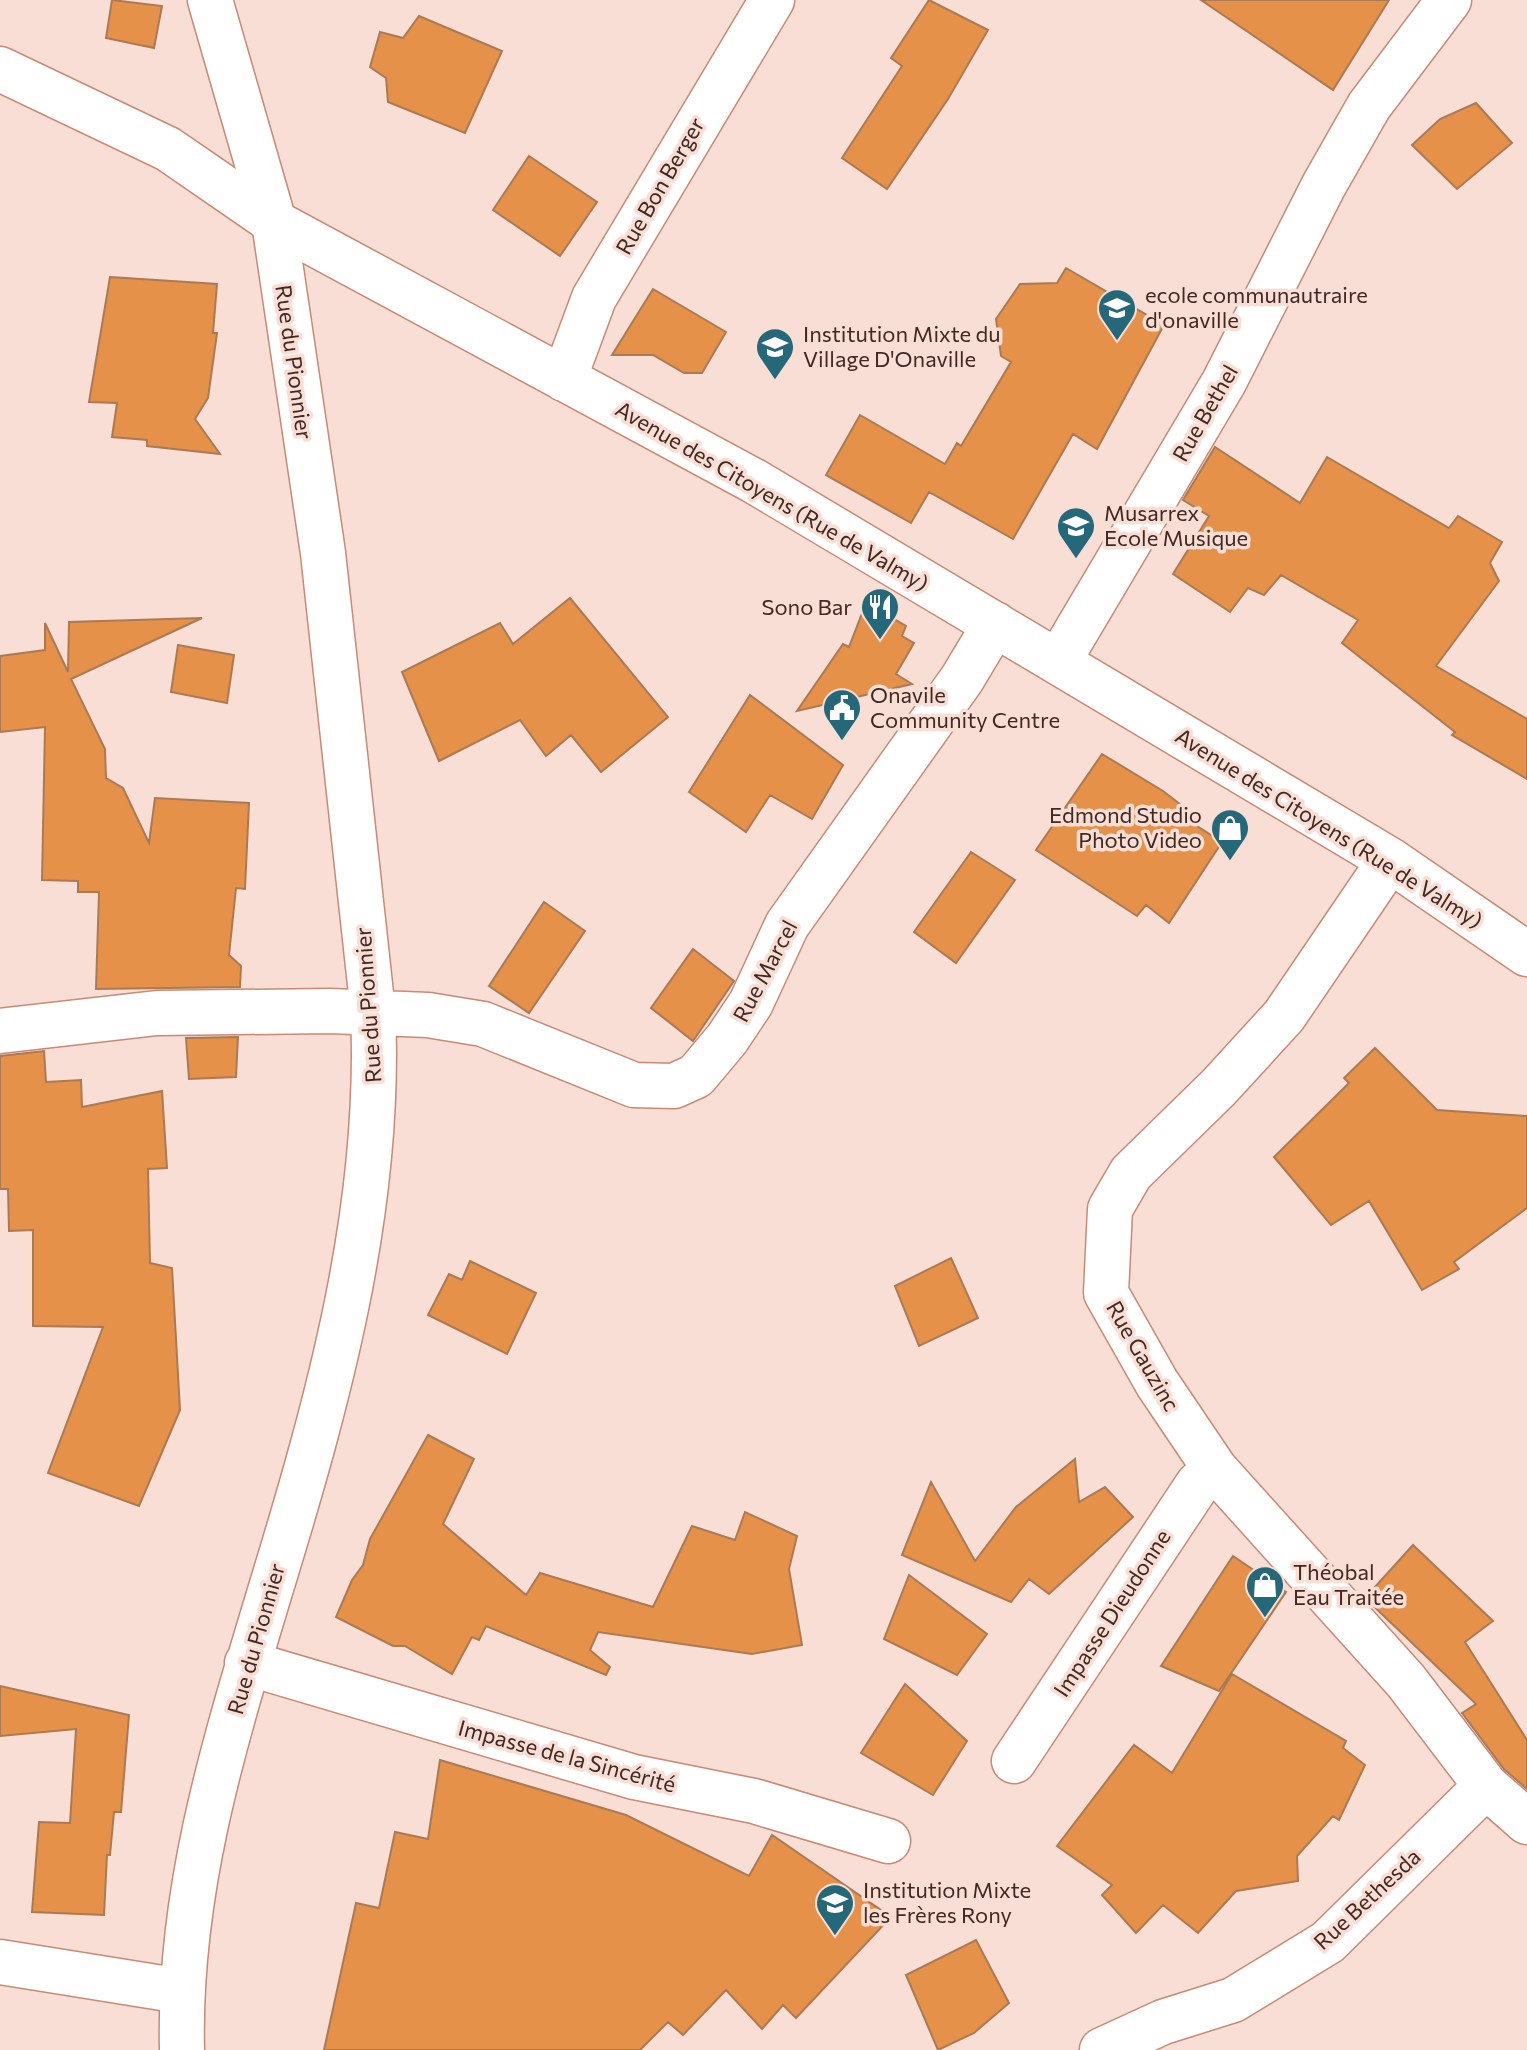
<svg xmlns="http://www.w3.org/2000/svg" width="1527" height="2050" font-family="Commissioner,sans-serif">
	<rect width="100%" height="100%" fill="#f9ded6"/>
	<path fill="#e69149" stroke="#ab7a55" stroke-width="2" d="M 112,0 L 162,6 L 154,48 L 106,38 Z
		M 929,0 L 988,30 L 948,99 L 887,189 L 842,158 L 902,66 L 891,58 Z
		M 1201,0 L 1389,0 L 1333,90 Z
		M 419,16 L 502,51 L 465,133 L 388,102 L 386,78 L 370,67 L 380,32 L 403,38 Z
		M 1476,103 L 1512,143 L 1457,189 L 1412,145 L 1440,119 Z
		M 529,156 L 597,202 L 560,256 L 493,210 Z
		M 1066,268 L 1164,325 L 1097,449 L 1073,434 L 1013,539 L 929,492 L 911,523 L 826,475 L 860,415 L 945,464 L 957,443 L 961,446 L 1011,362 L 1001,356 L 996,319 L 1020,284 L 1057,283 Z
		M 110,277 L 217,284 L 213,333 L 217,333 L 208,398 L 195,419 L 220,454 L 147,446 L 147,440 L 112,437 L 117,403 L 89,402 Z
		M 653,289 L 726,332 L 702,373 L 684,373 L 653,355 L 612,355 Z
		M 1215,447 L 1300,503 L 1327,457 L 1449,528 L 1458,516 L 1502,542 L 1490,563 L 1499,581 L 1436,666 L 1527,719 L 1527,779 L 1452,735 L 1455,732 L 1342,643 L 1358,620 L 1281,575 L 1264,595 L 1248,588 L 1230,612 L 1173,574 L 1209,516 L 1183,500 Z
		M 570,598 L 668,717 L 601,772 L 571,735 L 546,756 L 520,720 L 439,761 L 402,672 L 500,623 L 513,644 Z
		M 866,603 L 906,626 L 902,636 L 914,643 L 896,674 L 912,684 L 797,711 L 843,644 L 849,647 Z
		M 202,618 L 71,679 L 105,749 L 106,778 L 123,788 L 149,843 L 155,798 L 249,803 L 245,889 L 236,888 L 229,955 L 241,966 L 240,987 L 96,989 L 99,892 L 78,892 L 78,881 L 42,880 L 45,727 L 0,732 L 0,656 L 45,650 L 45,623 L 68,672 L 69,622 Z
		M 178,645 L 234,655 L 227,703 L 171,692 Z
		M 750,695 L 843,765 L 812,819 L 770,795 L 746,832 L 689,792 Z
		M 1102,754 L 1163,791 L 1202,821 L 1197,826 L 1222,842 L 1169,923 L 1146,905 L 1137,916 L 1036,850 Z
		M 971,852 L 1015,880 L 956,963 L 914,932 Z
		M 544,902 L 585,931 L 529,1013 L 489,986 Z
		M 693,949 L 734,981 L 693,1041 L 651,1008 Z
		M 238,1037 L 236,1077 L 189,1079 L 186,1038 Z
		M 1375,1048 L 1437,1110 L 1527,1116 L 1527,1208 L 1454,1262 L 1459,1269 L 1422,1290 L 1369,1201 L 1331,1225 L 1274,1157 L 1349,1083 L 1344,1078 Z
		M 44,1051 L 46,1082 L 81,1080 L 82,1107 L 162,1091 L 167,1168 L 148,1169 L 150,1263 L 172,1268 L 180,1410 L 139,1506 L 48,1473 L 103,1327 L 33,1326 L 33,1230 L 9,1231 L 8,1189 L 0,1189 L 0,1056 Z
		M 951,1258 L 978,1318 L 919,1346 L 895,1286 Z
		M 470,1261 L 536,1293 L 507,1354 L 428,1315 L 449,1274 L 462,1280 Z
		M 428,1435 L 474,1459 L 443,1524 L 526,1595 L 540,1573 L 653,1607 L 692,1526 L 735,1540 L 745,1512 L 797,1536 L 789,1569 L 802,1645 L 752,1654 L 598,1632 L 590,1650 L 610,1667 L 606,1675 L 486,1626 L 479,1640 L 472,1637 L 452,1674 L 405,1646 L 393,1646 L 336,1617 L 352,1580 L 363,1565 L 370,1539 Z
		M 1075,1459 L 1079,1502 L 1105,1487 L 1133,1517 L 1049,1594 L 1029,1579 L 1011,1602 L 902,1555 L 931,1482 L 975,1561 L 1016,1507 Z
		M 1413,1545 L 1493,1621 L 1465,1642 L 1527,1740 L 1527,1789 L 1504,1769 L 1462,1713 L 1476,1704 L 1365,1598 Z
		M 1233,1556 L 1286,1592 L 1219,1691 L 1161,1666 Z
		M 909,1575 L 987,1634 L 957,1675 L 884,1639 Z
		M 1232,1674 L 1346,1741 L 1343,1748 L 1365,1765 L 1339,1820 L 1333,1816 L 1297,1856 L 1298,1881 L 1236,1891 L 1198,1933 L 1163,1905 L 1136,1933 L 1102,1895 L 1112,1885 L 1057,1846 L 1134,1745 L 1172,1773 Z
		M 905,1684 L 967,1741 L 933,1795 L 861,1753 Z
		M 0,1686 L 129,1715 L 121,1812 L 114,1812 L 110,1855 L 107,1855 L 104,1915 L 32,1912 L 39,1822 L 70,1823 L 76,1729 L 0,1736 Z
		M 440,1760 L 626,1815 L 749,1876 L 772,1835 L 891,1917 L 796,2018 L 783,2005 L 762,2029 L 726,1990 L 683,2035 L 668,2022 L 640,2050 L 324,2050 L 356,1903 L 379,1908 L 395,1832 L 428,1839 Z
		M 976,1940 L 1009,2003 L 974,2033 L 938,2050 L 906,1975 Z"/>
	<g fill="none" stroke-linecap="round" stroke-linejoin="round">
		<g stroke="#c78a76" stroke-width="47">
			<path id="street" d="M 0,69 L 168,149 L 274,222 L 754,481 L 1390,860 L 1527,954
				M 564,379 L 594,298 L 772,0
				M 1058,662 L 1224,382 L 1324,185 L 1369,106 L 1449,0
				M 1390,860 L 1284,1016 L 1219,1087 L 1131,1173 L 1110,1209 L 1106,1293 L 1157,1383 L 1215,1469 L 1406,1681 L 1486,1786 L 1527,1822
				M 0,1031 L 157,1013 L 330,1011 L 428,1015 L 483,1024 L 634,1085 L 674,1086 L 696,1076 L 727,1039 L 751,1003 L 787,925 L 962,679 L 995,624
				M 247,1663 L 634,1777 L 754,1801 L 888,1841
				M 1014,1761 L 1198,1484 L 1215,1469
				M 0,1962 L 181,1991
				M 182,2050 C 178,1889 225,1741 271,1588 C 328,1402 382,1209 373,1012 L 323,553 L 274,222 L 210,0
				M 1102,2050 L 1163,2022 L 1233,2000 L 1328,1942 L 1486,1786"/>
		</g>
		<use href="#street" stroke="#fff" stroke-width="44"/>
	</g>
	<defs>
		<g id="school-pin" transform="scale(2)"><path d="M0 17L-7.5 6A9.5 9.5 0 1 1 7.5 6Z" fill="#24687a" stroke="#f9ded6"/><path d="M0-5L7-2L0 1L-7-2ZM-4 1L0 2.5L4 1V4Q0 6-4 4Z" fill="#fff"/></g>
		<g id="restaurant-pin" transform="scale(2)"><path d="M0 17L-7.5 6A9.5 9.5 0 1 1 7.5 6Z" fill="#24687a" stroke="#f9ded6"/><path d="M-5-6h1v4h1v-4h1v4h1v-4h1v5L-1.5 .5V6h-2V.5L-5-1ZM5-6V6H3V1.5H1.5Q1.5-4 5-6Z" fill="#fff"/></g>
		<g id="civic-pin" transform="scale(2)"><path d="M0 17L-7.5 6A9.5 9.5 0 1 1 7.5 6Z" fill="#24687a" stroke="#f9ded6"/><path d="M-.6-6.5H3V-4.5H.6V-3L4-1V1h2V6H-6V1h2V-1L-.6-3ZM-1.2 2.5V6h2.4V2.5Z" fill="#fff"/></g>
		<g id="shop-pin" transform="scale(2)"><path d="M0 17L-7.5 6A9.5 9.5 0 1 1 7.5 6Z" fill="#24687a" stroke="#f9ded6"/><path d="M-5-2.5h2.3a2.7 3.5 0 0 1 5.4 0H5L5.5 6h-11ZM-1.5-2.5h3a1.5 2.3 0 0 0-3 0Z" fill="#fff"/></g>
	</defs>
	<g fill-rule="evenodd">
		<use href="#school-pin" x="1117" y="308"/>
		<use href="#school-pin" x="775" y="347"/>
		<use href="#school-pin" x="1076" y="526"/>
		<use href="#restaurant-pin" x="880" y="607"/>
		<use href="#civic-pin" x="842" y="708"/>
		<use href="#shop-pin" x="1230" y="828"/>
		<use href="#shop-pin" x="1265" y="1585"/>
		<use href="#school-pin" x="835" y="1903"/>
	</g>
	<g text-anchor="middle" stroke-width="7" stroke-linejoin="round" paint-order="stroke">
		<g font-size="22" fill="#412820" stroke="#f9ded6">
			<text transform="translate(660 186) rotate(-60)" y="8">Rue Bon Berger</text>
			<text transform="translate(294 362) rotate(82)" y="8">Rue du Pionnier</text>
			<text transform="translate(1205 413) rotate(-60)" y="8">Rue Bethel</text>
			<text transform="translate(772 496) rotate(30)" y="8">Avenue des Citoyens (Rue de Valmy)</text>
			<text transform="translate(1329 828) rotate(32)" y="8">Avenue des Citoyens (Rue de Valmy)</text>
			<text transform="translate(765 971) rotate(-62)" y="8">Rue Marcel</text>
			<text transform="translate(368 1005) rotate(-94)" y="8">Rue du Pionnier</text>
			<text transform="translate(1143 1356) rotate(60)" y="8">Rue Gauzinc</text>
			<text transform="translate(1112 1613) rotate(-57)" y="8">Impasse Dieudonne</text>
			<text transform="translate(256 1639) rotate(-74)" y="8">Rue du Pionnier</text>
			<text transform="translate(567 1756) rotate(15)" y="8">Impasse de la Sincérité</text>
			<text transform="translate(1367 1899) rotate(-43)" y="8">Rue Bethesda</text>
		</g>
		<g font-size="22" fill="#412820" stroke="#f9ded6" text-anchor="start">
			<text x="1145" y="303">ecole communautraire<tspan x="1145" dy="25">d'onaville</tspan></text>
			<text x="803" y="342">Institution Mixte du<tspan x="803" dy="25">Village D'Onaville</tspan></text>
			<text x="1104" y="521">Musarrex<tspan x="1104" dy="25">Ecole Musique</tspan></text>
			<text x="852" y="615" text-anchor="end">Sono Bar</text>
			<text x="870" y="703">Onavile<tspan x="870" dy="25">Community Centre</tspan></text>
			<text x="1202" y="823" text-anchor="end">Edmond Studio<tspan x="1202" dy="25">Photo Video</tspan></text>
			<text x="1293" y="1580">Théobal<tspan x="1293" dy="25">Eau Traitée</tspan></text>
			<text x="863" y="1898">Institution Mixte<tspan x="863" dy="25">les Frères Rony</tspan></text>
		</g>
	</g>
</svg>
